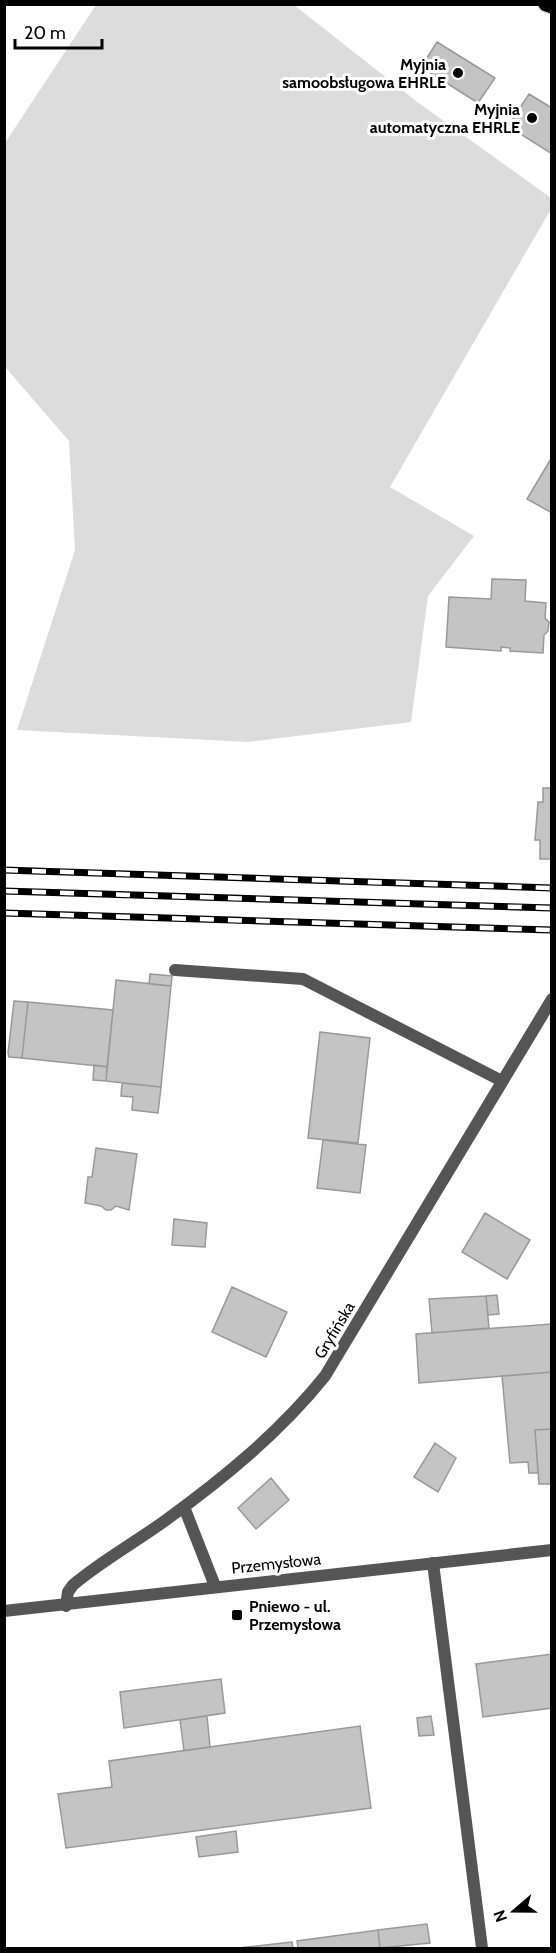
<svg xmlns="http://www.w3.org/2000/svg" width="556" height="1953" font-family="Cabin,sans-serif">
	<rect width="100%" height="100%" fill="#fff"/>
	<path fill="#dcdcdc" d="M 96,5 L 294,5 L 416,101 L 551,198 L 551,209 L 390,487 L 474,536 L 428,596 L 411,722 L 248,742 L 17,730 L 75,550 L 69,441 L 5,367 L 5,143 Z"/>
	<path fill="#c4c4c4" stroke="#999" stroke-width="1.5" d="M 437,42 L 495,78 L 478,103 L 421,67 Z
		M 529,94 L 552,108 L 552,154 L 508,126 Z
		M 552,457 L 552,513 L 527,499 Z
		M 492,579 L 526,580 L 525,601 L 546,603 L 545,618 L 549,622 L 548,631 L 544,635 L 543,653 L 510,651 L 510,648 L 501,647 L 501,651 L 446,647 L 449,597 L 491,599 Z
		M 543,788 L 552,788 L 552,859 L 540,859 L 540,840 L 535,840 L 538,802 L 543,802 Z
		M 150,974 L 172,976 L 171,986 L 149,984 Z
		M 116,980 L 171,986 L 161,1087 L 106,1081 Z
		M 14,1001 L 28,1002 L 22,1058 L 9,1057 L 8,1053 Z
		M 28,1002 L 113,1010 L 107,1067 L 22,1058 Z
		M 320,1032 L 370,1038 L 358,1143 L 308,1138 Z
		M 94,1065 L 107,1067 L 106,1081 L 93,1080 Z
		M 122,1083 L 161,1087 L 158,1113 L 132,1110 L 133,1097 L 121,1096 Z
		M 323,1140 L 366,1145 L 360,1193 L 317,1188 Z
		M 96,1148 L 137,1154 L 129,1210 L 116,1206 L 111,1210 L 106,1210 L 101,1206 L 85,1203 L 88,1177 L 92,1177 Z
		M 485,1213 L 530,1240 L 507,1279 L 462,1252 Z
		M 174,1219 L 207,1223 L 205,1247 L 172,1245 Z
		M 232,1287 L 287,1312 L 266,1357 L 212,1332 Z
		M 497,1295 L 499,1314 L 488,1315 L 486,1296 Z
		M 486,1296 L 489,1328 L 432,1333 L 429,1299 Z
		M 552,1324 L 552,1372 L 419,1383 L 416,1334 Z
		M 552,1372 L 552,1429 L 535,1430 L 538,1473 L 529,1473 L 528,1462 L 510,1463 L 502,1376 Z
		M 552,1429 L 552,1484 L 539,1484 L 535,1430 Z
		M 435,1443 L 456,1458 L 438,1492 L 414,1477 Z
		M 271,1478 L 289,1500 L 256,1529 L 238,1508 Z
		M 552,1654 L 552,1708 L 483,1717 L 476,1664 Z
		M 221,1679 L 225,1713 L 124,1728 L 120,1692 Z
		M 207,1716 L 210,1747 L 184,1751 L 180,1720 Z
		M 431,1716 L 434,1735 L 419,1736 L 417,1718 Z
		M 360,1726 L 371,1808 L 66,1848 L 58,1794 L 112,1787 L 109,1761 Z
		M 236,1831 L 238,1852 L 199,1857 L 196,1837 Z
		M 427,1924 L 430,1943 L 380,1948 L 378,1930 Z
		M 378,1930 L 380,1948 L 298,1948 L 297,1941 Z
		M 292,1942 L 293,1948 L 239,1948 Z"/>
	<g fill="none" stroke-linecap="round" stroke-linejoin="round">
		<g stroke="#dbdbdb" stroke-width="18">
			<path id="primary" d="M 546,4 L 552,6"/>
		</g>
		<path stroke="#555" stroke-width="12" d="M 175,970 L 303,979 L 502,1081
			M 433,1563 L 482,1948"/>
		<path stroke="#555" stroke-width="12" d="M 184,1507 L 215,1586
			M 66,1606 L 68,1592 L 73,1585 C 101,1561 136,1542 166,1520 C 224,1478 280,1432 325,1376 L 552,999
			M 4,1611 L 552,1550"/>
		<use href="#primary" stroke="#000" stroke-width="15"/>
		<g stroke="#000" stroke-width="7">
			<path id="rail" d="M 4,870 L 552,888
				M 4,891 L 552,908
				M 4,913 L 552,930"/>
		</g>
		<use href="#rail" stroke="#fff" stroke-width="4.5" stroke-dasharray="14" stroke-linecap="butt"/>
	</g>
	<g fill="#000" stroke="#fff" stroke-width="2">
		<circle cx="458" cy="73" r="6"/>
		<circle cx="532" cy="118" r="6"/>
		<rect x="231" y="1609" width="12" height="12" rx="3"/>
	</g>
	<g text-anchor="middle" stroke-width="6" stroke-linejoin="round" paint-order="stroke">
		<g font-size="16" font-weight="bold" fill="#000" stroke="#fff" text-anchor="end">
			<text x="446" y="70">Myjnia<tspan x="446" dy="18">samoobsługowa EHRLE</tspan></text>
			<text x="520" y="115">Myjnia<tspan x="520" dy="18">automatyczna EHRLE</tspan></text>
			<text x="249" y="1612" text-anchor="start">Pniewo - ul.<tspan x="249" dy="18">Przemysłowa</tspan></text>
		</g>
		<g font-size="16" fill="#000" stroke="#fff">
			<text transform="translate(334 1330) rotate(-59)" y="6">Gryfińska</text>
			<text transform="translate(276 1563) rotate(-6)" y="6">Przemysłowa</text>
		</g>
	</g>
	<rect width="556" height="1953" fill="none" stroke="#000000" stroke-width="12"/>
	<g transform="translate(514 1911) rotate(250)" stroke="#ffffff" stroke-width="4.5" paint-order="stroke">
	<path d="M0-4.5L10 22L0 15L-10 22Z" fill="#000000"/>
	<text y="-9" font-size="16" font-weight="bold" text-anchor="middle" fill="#000000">N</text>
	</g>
	<path d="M15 39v9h87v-9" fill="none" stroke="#000000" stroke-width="3"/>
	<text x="24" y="39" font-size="18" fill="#000000" stroke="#ffffff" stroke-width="4.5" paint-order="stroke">20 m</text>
</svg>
